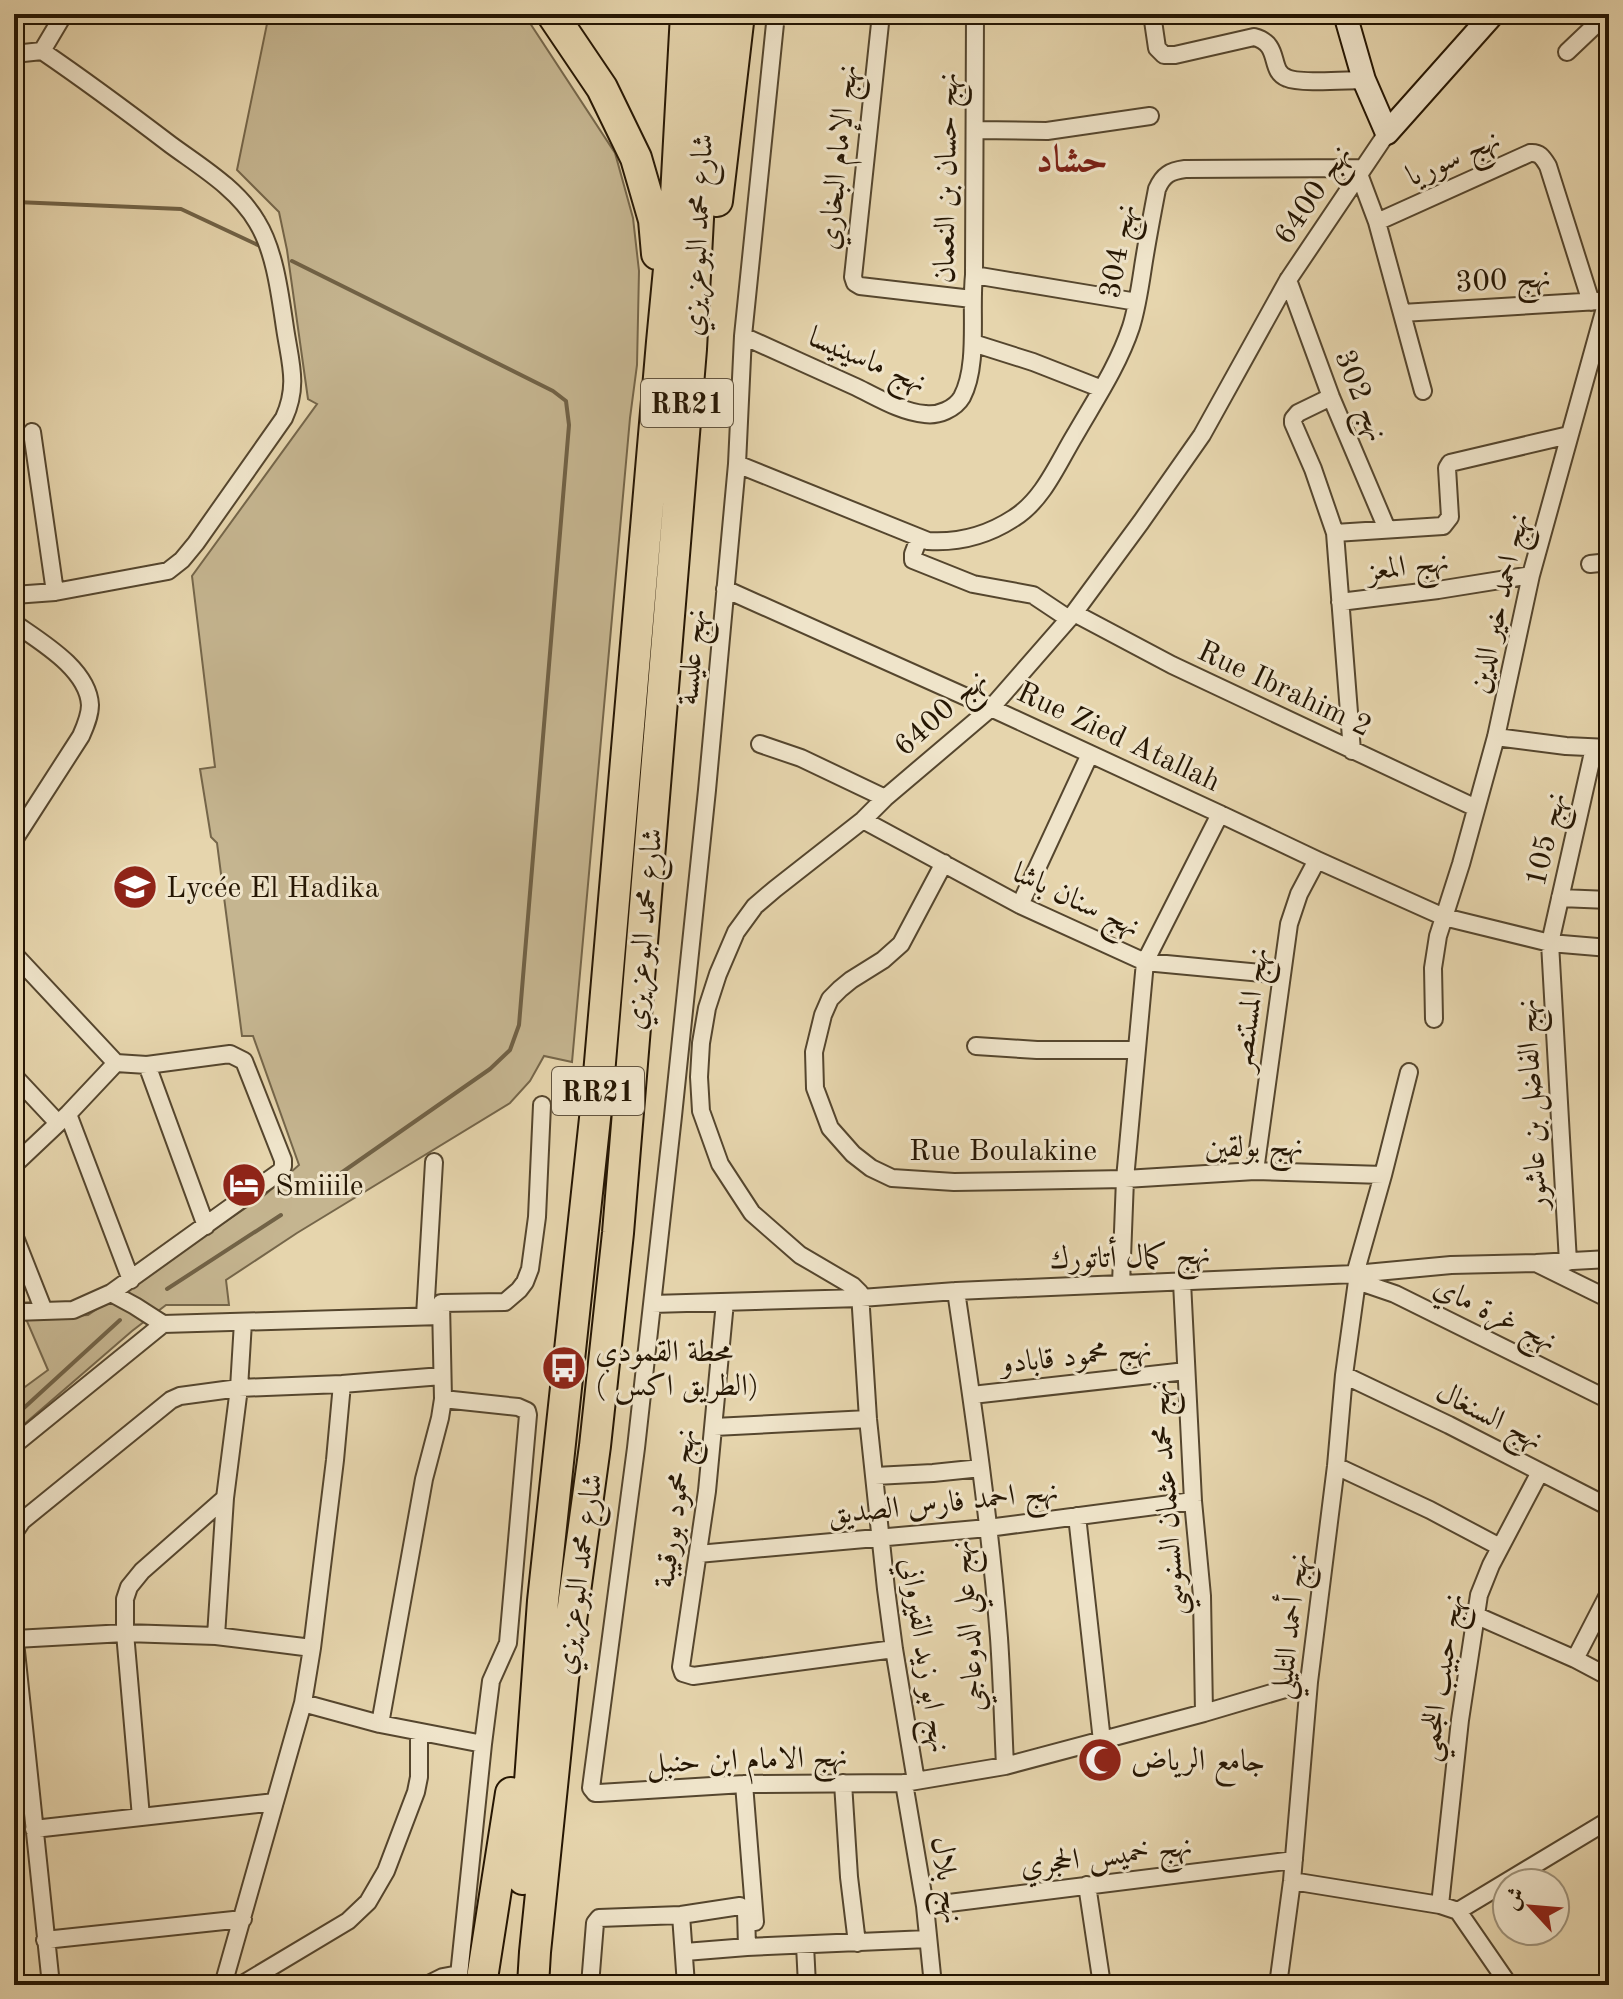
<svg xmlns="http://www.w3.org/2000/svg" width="1623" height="1999" font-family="'Old Standard TT',Amiri,serif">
	<rect width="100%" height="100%" fill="#e6d5ad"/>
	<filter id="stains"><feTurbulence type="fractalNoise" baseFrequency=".0025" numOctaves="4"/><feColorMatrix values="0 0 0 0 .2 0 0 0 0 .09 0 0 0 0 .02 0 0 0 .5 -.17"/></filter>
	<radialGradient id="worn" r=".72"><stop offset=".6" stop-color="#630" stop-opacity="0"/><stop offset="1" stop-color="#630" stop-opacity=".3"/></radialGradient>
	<path fill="#c5b590" stroke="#75664a" stroke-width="2" d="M 269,14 L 524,14 L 615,153 L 633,218 L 639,271 L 637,365 L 630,418 L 572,1062 L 544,1056 L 530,1081 L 510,1103 L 297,1233 L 226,1280 L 229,1305 L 166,1305 L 132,1331 L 14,1433 L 14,1395 L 48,1370 L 26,1319 L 88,1315 L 266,1194 L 299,1165 L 253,1036 L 242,1036 L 217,843 L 211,837 L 200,769 L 215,767 L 192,576 L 317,404 L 308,399 L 287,250 L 279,212 L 237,170 Z"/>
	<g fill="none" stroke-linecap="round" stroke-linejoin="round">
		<path stroke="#716246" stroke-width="4" d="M 16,202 L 181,209 L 260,246
			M 292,261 L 553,391 L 566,401 L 569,425 L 519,1025 L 510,1050 L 490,1069 L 341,1173
			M 167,1289 L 281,1215
			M 14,1417 L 120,1320"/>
		<g stroke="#55462e" stroke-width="20">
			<path id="street" d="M 776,14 L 743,336 L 737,464 L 707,790 L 673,1116 L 636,1448 L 591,1788 L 595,1793 L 599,1793 L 744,1784 L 904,1783 L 1005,1766 L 1204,1713 L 1309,1682
				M 881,14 L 853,277 L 855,283 L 860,286 L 972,299
				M 1152,14 L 1157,48 L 1164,55 L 1175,55 L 1254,37 C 1282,44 1268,71 1287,78 C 1300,84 1347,80 1364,80
				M 776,16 L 792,14
				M 42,51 L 64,14
				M 1567,52 L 1607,14
				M 14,54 L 42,51 C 86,81 129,113 171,145 C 201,167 238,189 257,222 C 275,251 280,295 285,328 C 290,362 299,385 284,418 L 196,543 L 182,560 L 168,571 L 55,592 L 14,595
				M 975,130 L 1047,131 L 1150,116
				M 1359,174 L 1377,222 L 1423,391
				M 1377,222 L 1530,153 C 1540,152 1543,158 1548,166 L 1591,302
				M 974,275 L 1137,302
				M 1288,280 L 1331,397 L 1387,529
				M 1402,313 L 1599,301
				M 743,336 C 781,353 818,370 856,387 C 877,397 901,412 925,414 C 938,416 955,409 962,397 C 979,365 970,311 974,275 L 975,14
				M 973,343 L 1033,362 L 1102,389
				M 1331,397 L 1298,413 L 1293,419 L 1293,423 L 1313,469 L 1335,533 L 1352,751
				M 32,432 L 55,592
				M 737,464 L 928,541 C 959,543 988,535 1014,518 C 1043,500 1058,463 1075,435 C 1095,400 1118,366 1131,327 C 1137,308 1140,287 1143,267 C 1147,241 1152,215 1157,189 C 1163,175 1170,171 1185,169 L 1363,168
				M 1335,533 L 1443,526 L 1450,517 L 1447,468 L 1450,463 L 1569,435
				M 919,538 L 913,554 L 913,560 L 973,584 L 1033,595 L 1069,619
				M 1590,564 L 1609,562
				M 725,589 L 991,708 L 1220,814 L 1317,860 L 1444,917 L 1550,943 L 1609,948
				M 1340,602 L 1438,590 L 1531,575
				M 1074,613 L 1172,665 L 1476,808
				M 14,623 C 41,642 88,669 90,705 C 90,716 85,727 81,736 L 14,840
				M 1496,737 L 1566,746 L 1609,748
				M 760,744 L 801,758 L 885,798
				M 863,820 L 1020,905 L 1145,962 L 1282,975
				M 944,863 L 901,944 L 883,960 L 851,980 L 840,989 L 830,999 L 823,1015 L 814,1052 L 815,1088 L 830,1128 L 853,1154 L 871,1168 L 892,1178 L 954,1182 L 1125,1179 L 1255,1171 L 1383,1175
				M 1560,898 L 1609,900
				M 1020,905 L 1090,754
				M 14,954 L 116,1063 L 147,1065 L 230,1054 L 244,1061 L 283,1160 L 283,1166 L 281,1171 L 111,1293 L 73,1310 L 14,1312
				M 1434,1019 L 1433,968 L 1438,936 L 1461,864 L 1496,737 L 1531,575 L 1607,301
				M 976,1046 L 1037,1050 L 1136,1050
				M 147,1065 L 206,1226
				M 14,1076 L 58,1123
				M 68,1114 L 131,1280
				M 14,1165 L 68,1114 L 116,1063
				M 1255,1171 L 1289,924 L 1299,894 L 1317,860
				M 14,1235 L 44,1311
				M 1568,1262 L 1550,943 L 1594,748
				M 1538,1264 L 1609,1299
				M 1357,1281 L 1395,1294 L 1609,1400
				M 1182,1282 L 1193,1501 L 1202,1596 L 1204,1713
				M 1121,1284 L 1125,1179 L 1145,962 L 1220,814
				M 956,1291 C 973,1406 990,1522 999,1638 C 1002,1681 1003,1724 1005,1766
				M 111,1293 L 135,1306 L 163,1324 L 441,1316
				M 725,1302 L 707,1491 L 681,1667 L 683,1673 L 693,1676 L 894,1649
				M 652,1304 L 861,1298 L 956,1291 L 1355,1274 L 1451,1265 L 1536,1263 L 1609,1259
				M 425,1316 L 434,1162
				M 1344,1375 L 1449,1425 L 1609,1507
				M 972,1395 L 1186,1371
				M 443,1399 L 518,1407 L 527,1411 L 528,1415 L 508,1643 L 491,1681 L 483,1744 L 458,1985
				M 714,1427 L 868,1419
				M 14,1445 L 163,1324
				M 1336,1466 L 1430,1510 L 1500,1547
				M 875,1476 L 933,1473 L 981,1468
				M 1077,1516 L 1102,1741
				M 14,1533 L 22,1521 L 171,1400 L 180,1396 L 239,1388 L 342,1384 L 442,1376
				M 698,1554 L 988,1528 L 1193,1501
				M 1475,1615 L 1575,1659 L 1609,1677
				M 14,1632 L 51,1985
				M 216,1636 L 225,1498 L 239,1388 L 243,1322
				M 15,1639 L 125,1633 L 216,1636 L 312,1648
				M 1575,1659 L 1609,1593
				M 303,1703 L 380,1724 L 483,1744
				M 380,1724 L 424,1479 L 440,1418 L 443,1399 L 441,1303 L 505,1302 L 519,1290 L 525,1282 L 530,1269 L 537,1217 L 542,1105
				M 916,1781 L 894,1649 L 886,1589 L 868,1419 L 860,1293 L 853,1286 L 800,1255 L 752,1213 L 720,1164 L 701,1111 L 699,1077 L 701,1043 L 707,1008 L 718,974 L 736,932 L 755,906 L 775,889 L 863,820 L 885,798 L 991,708 L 1074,613 L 1141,522 L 1202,435 L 1288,280 L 1387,133
				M 843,1783 L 849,1877 L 857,1943
				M 904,1783 L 925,1906 L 933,1985
				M 744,1784 L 755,1922
				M 141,1817 L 125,1633 L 125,1599 L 129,1587 L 142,1571 L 225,1498
				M 34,1829 L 275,1802
				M 1292,1881 L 1440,1905 L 1458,1911 L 1509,1985
				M 1087,1885 L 1102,1985
				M 1440,1905 L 1460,1720 L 1479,1595 L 1491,1565 L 1540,1472
				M 925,1906 L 1294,1860
				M 1458,1911 L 1609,1820
				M 681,1915 L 686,1985
				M 45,1940 L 243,1919
				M 805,1945 L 807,1985
				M 685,1952 L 747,1947 L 928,1939
				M 223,1985 L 303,1703 L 312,1648 L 335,1460 L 342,1384
				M 241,1985 L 348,1921 L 368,1902 L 386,1871 L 416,1792 L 419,1777 L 419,1733
				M 427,1985 L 443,1977 L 459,1974
				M 590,1985 L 595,1923 L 599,1918 L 681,1915 L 740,1906 L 746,1911 L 747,1947
				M 1278,1985 L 1292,1881 L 1309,1682 L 1336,1466 L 1344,1375 L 1357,1281 L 1355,1274 L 1383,1175 L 1409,1072"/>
		</g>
		<g stroke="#251603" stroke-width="26">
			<path id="secondary" d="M 1345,14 L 1364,80 L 1387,133 L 1493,14"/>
		</g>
		<g stroke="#251603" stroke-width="34">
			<path id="highway" d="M 552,14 L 602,88 L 636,158 L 654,220 L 657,254
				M 717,201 L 739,14
				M 523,1879 L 543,1601 L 596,1109 L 662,342 L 676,196 L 686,14
				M 481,1985 L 511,1793
				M 533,1985 L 535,1952 L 563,1679 L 595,1446 L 618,1233 L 691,349 L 709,14"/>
		</g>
		<use href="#street" stroke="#efe4ca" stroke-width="16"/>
		<use href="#secondary" stroke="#efe4ca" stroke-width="22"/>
		<use href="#highway" stroke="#e6d5ad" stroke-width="30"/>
	</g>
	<defs>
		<g id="school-disc" transform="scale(2.3)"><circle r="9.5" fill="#8f2418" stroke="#efe4ca"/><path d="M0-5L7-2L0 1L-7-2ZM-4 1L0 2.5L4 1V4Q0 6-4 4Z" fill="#fff"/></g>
		<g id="hotel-disc" transform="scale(2.3)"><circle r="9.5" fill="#8f2418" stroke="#efe4ca"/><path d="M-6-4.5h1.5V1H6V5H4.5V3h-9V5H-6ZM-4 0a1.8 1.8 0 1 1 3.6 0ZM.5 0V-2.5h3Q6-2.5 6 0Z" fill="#fff"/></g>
		<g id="bus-disc" transform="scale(2.3)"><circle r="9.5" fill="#8f2418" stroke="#efe4ca"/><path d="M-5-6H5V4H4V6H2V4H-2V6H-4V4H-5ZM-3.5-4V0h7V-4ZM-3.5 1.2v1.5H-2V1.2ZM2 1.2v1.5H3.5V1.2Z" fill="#fff"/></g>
		<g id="mosque-disc" transform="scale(2.3)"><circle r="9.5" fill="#8f2418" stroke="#efe4ca"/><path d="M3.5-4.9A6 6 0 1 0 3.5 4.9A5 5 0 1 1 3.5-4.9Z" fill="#fff"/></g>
	</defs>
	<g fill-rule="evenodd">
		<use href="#school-disc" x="135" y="887"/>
		<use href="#hotel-disc" x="244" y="1185"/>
		<use href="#bus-disc" x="564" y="1368"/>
		<use href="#mosque-disc" x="1100" y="1760"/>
	</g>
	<g text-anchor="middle" stroke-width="6" stroke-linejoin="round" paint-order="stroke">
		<g fill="#efe4ca" stroke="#62543f" stroke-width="2">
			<rect x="641" y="379" width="92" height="48" rx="6"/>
			<rect x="552" y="1067" width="92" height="48" rx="6"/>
		</g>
		<g font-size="28" font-weight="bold" fill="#251603">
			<text x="687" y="413">RR21</text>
			<text x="598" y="1101">RR21</text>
		</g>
		<g font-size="30" fill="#251603" stroke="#efe4ca">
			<text transform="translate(837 157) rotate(-84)" y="10">نهج الإمام البخاري</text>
			<text transform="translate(1453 157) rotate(-24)" y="10">نهج سوريا</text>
			<text transform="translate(945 178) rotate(-89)" y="10">نهج حسان بن النعمان</text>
			<text transform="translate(1312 194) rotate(-56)" y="10">نهج 6400</text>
			<text transform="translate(697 235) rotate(-87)" y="10">شارع محمد البوعزيزي</text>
			<text transform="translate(1117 251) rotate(-80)" y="10">نهج 304</text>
			<text transform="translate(1503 279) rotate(-3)" y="10">نهج 300</text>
			<text transform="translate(868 359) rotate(23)" y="10">نهج ماسينيسا</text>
			<text transform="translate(1362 395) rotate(68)" y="10">نهج 302</text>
			<text transform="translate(1408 565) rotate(-7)" y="10">نهج المعز</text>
			<text transform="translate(1498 603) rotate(-77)" y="10">نهج احمد خير الدين</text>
			<text transform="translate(691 657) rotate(-85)" y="10">نهج عليسة</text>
			<text transform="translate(1285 688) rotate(25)" y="10">Rue Ibrahim 2</text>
			<text transform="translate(940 712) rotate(-42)" y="10">نهج 6400</text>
			<text transform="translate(1119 736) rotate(25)" y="10">Rue Zied Atallah</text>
			<text transform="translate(1545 839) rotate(-77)" y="10">نهج 105</text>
			<text transform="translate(1077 899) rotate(25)" y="10">نهج سنان باشا</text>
			<text transform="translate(643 929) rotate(-85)" y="10">شارع محمد البوعزيزي</text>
			<text transform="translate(1249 1009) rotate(-82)" y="10">نهج المستنصر</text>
			<text transform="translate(1531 1104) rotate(-93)" y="10">نهج الفاضل بن عاشور</text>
			<text transform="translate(1254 1146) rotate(-1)" y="10">نهج بولقين</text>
			<text x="1003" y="1160">Rue Boulakine</text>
			<text transform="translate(1130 1256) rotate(-2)" y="10">نهج كمال أتاتورك</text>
			<text transform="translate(1496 1313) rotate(26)" y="10">نهج غرة ماي</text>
			<text transform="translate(1076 1355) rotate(-6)" y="10">نهج محمود قابادو</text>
			<text transform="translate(1490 1415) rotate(27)" y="10">نهج السنغال</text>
			<text transform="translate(1166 1499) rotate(-94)" y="10">نهج محمد عثمان السنوسي</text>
			<text transform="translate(943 1502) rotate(-6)" y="10">نهج احمد فارس الصديق</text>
			<text transform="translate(674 1508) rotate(-82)" y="10">نهج محمود بورقيبة</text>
			<text transform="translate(578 1574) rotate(-82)" y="10">شارع محمد البوعزيزي</text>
			<text transform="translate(967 1626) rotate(-95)" y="10">نهج علي الدوعاجي</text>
			<text transform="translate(1289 1626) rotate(-83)" y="10">نهج أحمد التليلي</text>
			<text transform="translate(926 1655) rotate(81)" y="10">نهج ابو زيد القيرواني</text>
			<text transform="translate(1440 1677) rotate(-81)" y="10">نهج حبيب اللجمي</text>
			<text transform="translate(747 1759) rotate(-2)" y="10">نهج الامام ابن حنبل</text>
			<text transform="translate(1106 1855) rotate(-7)" y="10">نهج خميس الحجري</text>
			<text transform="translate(948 1880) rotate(82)" y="10">نهج بلال</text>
		</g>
		<g font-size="30" fill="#251603" stroke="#efe4ca" text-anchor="start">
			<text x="166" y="897">Lycée El Hadika</text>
			<text x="275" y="1195">Smiiile</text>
			<text x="595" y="1361">محطة القمودي<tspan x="595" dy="34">( الطريق اكس)</tspan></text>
			<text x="1131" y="1770">جامع الرياض</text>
		</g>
		<g font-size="38" font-weight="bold" fill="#7a1f14" stroke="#efe4ca">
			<text x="1072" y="171">حشاد</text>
		</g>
	</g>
	<rect width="1623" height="1999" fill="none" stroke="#e6d5ad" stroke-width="48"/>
	<rect x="16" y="16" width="1591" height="1967" fill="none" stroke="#251603" stroke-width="4"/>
	<rect x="24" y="24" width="1575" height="1951" fill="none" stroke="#251603" stroke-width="2"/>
	<g transform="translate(1531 1907) rotate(296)"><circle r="38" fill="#efe4ca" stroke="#9e927a" stroke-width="2"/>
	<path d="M0-6L14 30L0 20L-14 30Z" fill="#8f2418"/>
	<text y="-12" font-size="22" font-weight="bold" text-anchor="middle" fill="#251603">ش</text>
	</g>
	<rect width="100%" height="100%" filter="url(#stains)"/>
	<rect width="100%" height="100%" fill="url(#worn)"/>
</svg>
